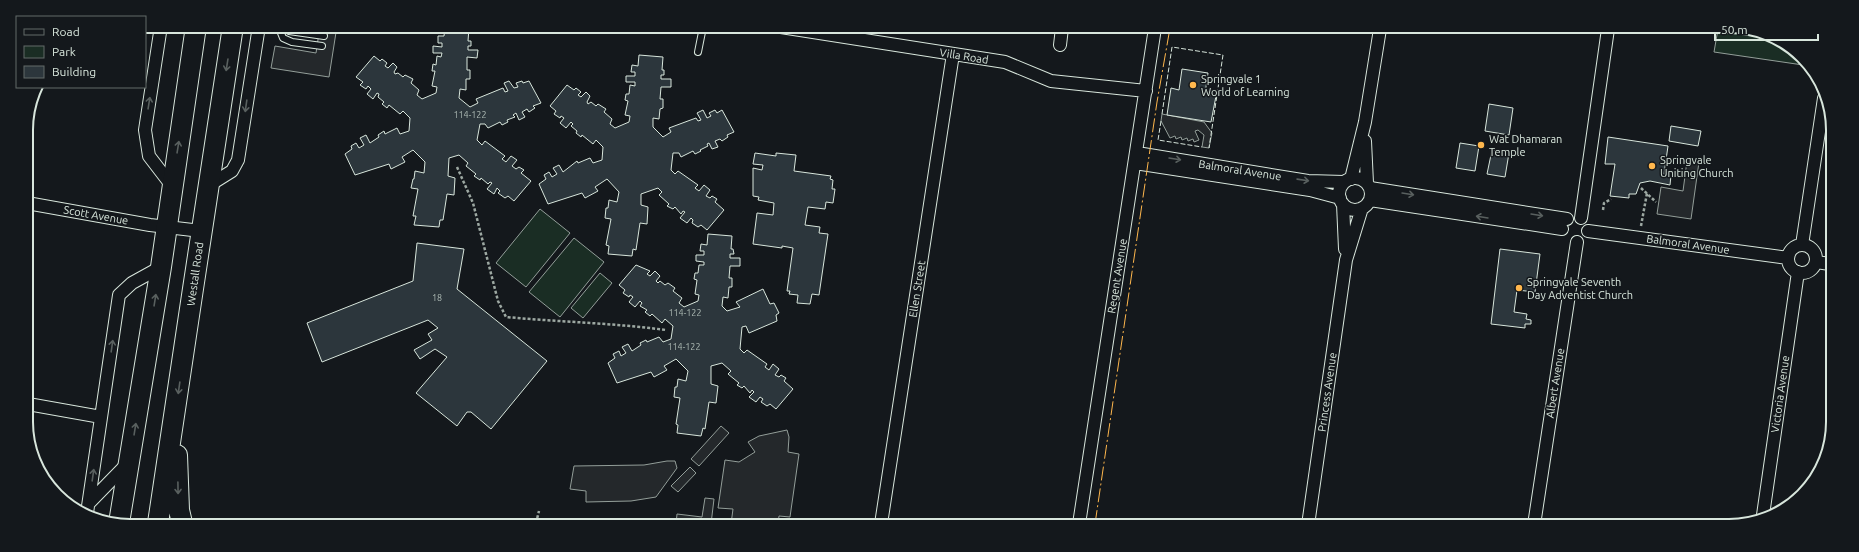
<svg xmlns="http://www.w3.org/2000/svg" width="1859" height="552" font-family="Ubuntu,sans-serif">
	<rect width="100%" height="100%" fill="#14181c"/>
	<path fill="#1a2d24" stroke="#939e99" d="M 1718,29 L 1756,29 L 1803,57 L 1803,65 L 1714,52 Z
		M 540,209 L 570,233 L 526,287 L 496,263 Z
		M 574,238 L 604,262 L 560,317 L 529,292 Z
		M 600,273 L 612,283 L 583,318 L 571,308 Z"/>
	<path fill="#24282b" stroke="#939e99" d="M 320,26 L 337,26 L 329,77 L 271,68 L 275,46 L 316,53 Z
		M 1162,114 L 1204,122 L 1212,133 L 1209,148 L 1202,147 L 1204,135 L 1198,130 L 1195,131 L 1199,140 L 1194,142 L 1193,139 L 1188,141 L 1187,138 L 1182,140 L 1181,137 L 1176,139 L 1175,136 L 1170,138 L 1161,121 Z
		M 1687,161 L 1699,162 L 1691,219 L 1657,214 L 1661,187 L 1683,191 Z
		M 721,426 L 729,433 L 699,466 L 691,459 Z
		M 787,430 L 789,437 L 788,452 L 799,454 L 790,517 L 779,516 L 778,524 L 731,524 L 733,509 L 718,508 L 725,460 L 739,462 L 755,452 L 748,442 L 759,436 Z
		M 667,461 L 675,461 L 677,468 L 656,497 L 631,501 L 586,502 L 586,491 L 570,489 L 574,466 L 644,465 Z
		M 690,467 L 696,473 L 678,492 L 671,486 Z
		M 705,498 L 714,499 L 711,524 L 676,524 L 677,514 L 702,517 Z"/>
	<path fill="#2c363c" stroke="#d8e6dc" d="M 445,27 L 469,28 L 468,41 L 471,41 L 471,46 L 468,46 L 468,50 L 478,50 L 477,58 L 467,57 L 467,70 L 470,70 L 470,79 L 466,79 L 466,90 L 460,89 L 459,98 L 470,107 L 478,103 L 476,99 L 503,88 L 505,92 L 508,91 L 504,83 L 509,81 L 514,88 L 518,87 L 516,83 L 522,81 L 523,83 L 529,81 L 541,103 L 533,106 L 535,108 L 529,112 L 527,109 L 522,112 L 525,117 L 519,120 L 516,113 L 513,115 L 515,117 L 507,120 L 508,122 L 502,125 L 500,122 L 488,128 L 485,124 L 480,124 L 477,140 L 482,145 L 485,141 L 505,156 L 502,159 L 506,162 L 511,156 L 517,160 L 512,166 L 516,169 L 519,167 L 524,170 L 521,173 L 531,181 L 514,201 L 508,196 L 505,198 L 498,193 L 500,191 L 497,188 L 494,194 L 487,189 L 492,183 L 490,182 L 488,184 L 481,178 L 480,180 L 474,176 L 476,174 L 466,166 L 468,163 L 459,155 L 449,158 L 448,176 L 455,178 L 454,195 L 447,194 L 443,220 L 440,220 L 439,227 L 414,225 L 416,216 L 413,216 L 418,189 L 411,188 L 413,179 L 414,179 L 415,171 L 424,173 L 425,162 L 413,150 L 402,157 L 405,162 L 391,169 L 389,164 L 355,175 L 345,154 L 352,149 L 351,146 L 356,143 L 359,148 L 364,145 L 360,138 L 366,135 L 370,143 L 379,137 L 378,135 L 384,131 L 385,134 L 397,128 L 400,134 L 409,131 L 410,118 L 403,111 L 400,114 L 389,105 L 387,108 L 382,104 L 384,102 L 378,97 L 379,94 L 377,93 L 373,99 L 367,94 L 371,89 L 368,86 L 366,89 L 360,85 L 363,82 L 356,77 L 374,56 L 380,61 L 382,59 L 387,63 L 385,66 L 388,68 L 393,63 L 397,67 L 394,72 L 395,74 L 398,73 L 403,77 L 405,75 L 413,79 L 411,83 L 419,90 L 417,95 L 422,99 L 436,93 L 437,87 L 432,86 L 435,71 L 432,71 L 433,64 L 436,65 L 437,56 L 441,57 L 442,53 L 433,53 L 433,46 L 442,47 L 442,43 L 438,43 L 438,36 L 444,36 Z
		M 639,55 L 663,57 L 662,70 L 664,70 L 664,75 L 661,75 L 661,79 L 671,79 L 671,87 L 661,87 L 660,99 L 663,99 L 663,108 L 660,109 L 659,119 L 653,118 L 653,127 L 663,137 L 671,132 L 669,128 L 696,118 L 698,121 L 701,120 L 697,113 L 703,110 L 707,118 L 711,116 L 709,113 L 715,110 L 717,113 L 722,110 L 734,132 L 727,135 L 728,137 L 722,141 L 720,139 L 715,141 L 718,147 L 712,149 L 709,143 L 707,144 L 708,146 L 700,150 L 701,151 L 695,154 L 693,151 L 681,157 L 679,153 L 673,153 L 671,170 L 675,174 L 678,171 L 698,185 L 695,188 L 699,191 L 704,185 L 710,190 L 706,196 L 710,198 L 712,196 L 717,199 L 715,202 L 724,210 L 707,230 L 701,225 L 698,227 L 692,223 L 693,220 L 691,218 L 687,223 L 680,218 L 685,212 L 683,211 L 681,214 L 675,207 L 673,209 L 667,206 L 669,204 L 659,195 L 662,192 L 658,188 L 641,194 L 641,205 L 648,207 L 647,224 L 640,223 L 636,250 L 633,249 L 632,256 L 608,254 L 609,246 L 606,245 L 611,219 L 605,218 L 606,208 L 608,208 L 609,200 L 617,202 L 619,192 L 607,179 L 595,187 L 598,191 L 585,198 L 582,193 L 548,204 L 539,184 L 546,179 L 544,175 L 549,172 L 552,177 L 557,174 L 553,168 L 559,165 L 563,172 L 577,161 L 578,163 L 590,158 L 593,163 L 602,160 L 603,147 L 596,140 L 593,144 L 582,135 L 581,137 L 576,133 L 577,131 L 571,126 L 573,124 L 571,122 L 566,128 L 560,123 L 564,118 L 561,116 L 560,118 L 554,114 L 556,111 L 550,106 L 567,85 L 574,90 L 576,88 L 581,92 L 578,95 L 581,97 L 586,92 L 590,96 L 587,102 L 588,104 L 591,102 L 596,106 L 598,104 L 606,109 L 604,112 L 612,119 L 610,124 L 615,128 L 629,122 L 630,116 L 625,115 L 628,101 L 625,100 L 626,94 L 629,94 L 630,85 L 635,86 L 635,82 L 626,82 L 626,76 L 635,76 L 635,72 L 631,72 L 632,65 L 638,66 Z
		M 1182,69 L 1208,73 L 1205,94 L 1216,96 L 1211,122 L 1167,115 L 1171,88 L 1179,90 Z
		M 1489,104 L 1513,108 L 1509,135 L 1485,131 Z
		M 1671,126 L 1701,131 L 1698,146 L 1669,141 Z
		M 1608,137 L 1668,146 L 1664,174 L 1671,175 L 1670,185 L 1650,181 L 1640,183 L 1636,194 L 1629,194 L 1629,198 L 1610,196 L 1615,164 L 1605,164 Z
		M 1460,143 L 1479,146 L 1475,171 L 1456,168 Z
		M 1492,150 L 1509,153 L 1505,177 L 1487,174 Z
		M 755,153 L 776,156 L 776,153 L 796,155 L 794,171 L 831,176 L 830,179 L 833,180 L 832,189 L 835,189 L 833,203 L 826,202 L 825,209 L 808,207 L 805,225 L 820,227 L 819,233 L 828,234 L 819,295 L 812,294 L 810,304 L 797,303 L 798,295 L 789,294 L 790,291 L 787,291 L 793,248 L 782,246 L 782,248 L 753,244 L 757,213 L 773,215 L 774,203 L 758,200 L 759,197 L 753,196 L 753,168 L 762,170 L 763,165 L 753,164 Z
		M 708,234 L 732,236 L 731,249 L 733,249 L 734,254 L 730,254 L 730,258 L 740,258 L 740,266 L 730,266 L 729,278 L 732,278 L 732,287 L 729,287 L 728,298 L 723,297 L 722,306 L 727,311 L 740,307 L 736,302 L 763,289 L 770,304 L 774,303 L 779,313 L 776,315 L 777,321 L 749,333 L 746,326 L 742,327 L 740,349 L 744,353 L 747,350 L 767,364 L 765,367 L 769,370 L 773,364 L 779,369 L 775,375 L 779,377 L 781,375 L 786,378 L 784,381 L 793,389 L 776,409 L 770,404 L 767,406 L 761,402 L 763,399 L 760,397 L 756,402 L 749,397 L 754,392 L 752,390 L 750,393 L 744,386 L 742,388 L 737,385 L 739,383 L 728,374 L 731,371 L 722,363 L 711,366 L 711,384 L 718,386 L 716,403 L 709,402 L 705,429 L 703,428 L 701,436 L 677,433 L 678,425 L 676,424 L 680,398 L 674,397 L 675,387 L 677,387 L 678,379 L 686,381 L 688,371 L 676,359 L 664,366 L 667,370 L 654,377 L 651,372 L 617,383 L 608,363 L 615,358 L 613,354 L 619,351 L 621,356 L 626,353 L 622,347 L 628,344 L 632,351 L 641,345 L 640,343 L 646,340 L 647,342 L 659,337 L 663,342 L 671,339 L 673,326 L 665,319 L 662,323 L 652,314 L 650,316 L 645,312 L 647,310 L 640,306 L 642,303 L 640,301 L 635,307 L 629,302 L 633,297 L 630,295 L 629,297 L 623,293 L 625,290 L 619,285 L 636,265 L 650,271 L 647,274 L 650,276 L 655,271 L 660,276 L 656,281 L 658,283 L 660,281 L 665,285 L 668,283 L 675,288 L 673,291 L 682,298 L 679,303 L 684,307 L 698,301 L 699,295 L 695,294 L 697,280 L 694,279 L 695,273 L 698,273 L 699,265 L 704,265 L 704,262 L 696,261 L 696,255 L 704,255 L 704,251 L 700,251 L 701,244 L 707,245 Z
		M 417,243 L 464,249 L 457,289 L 547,361 L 491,429 L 471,412 L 467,412 L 457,426 L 416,393 L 447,357 L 435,349 L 420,359 L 414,350 L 432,340 L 428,334 L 438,328 L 428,320 L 322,362 L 307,323 L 413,281 Z
		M 1500,249 L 1540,254 L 1535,292 L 1517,290 L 1514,312 L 1527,314 L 1526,319 L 1531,320 L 1531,324 L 1525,324 L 1525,328 L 1491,324 Z"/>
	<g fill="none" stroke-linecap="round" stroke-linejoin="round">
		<g stroke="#d8e6dc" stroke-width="8">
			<path id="lane" d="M 282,26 L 281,33 L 283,38 L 292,42 L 322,46
				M 282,27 L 289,31 L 324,36
				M 698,52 L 703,27"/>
		</g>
		<g stroke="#d8e6dc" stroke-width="14">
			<path id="street" d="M 161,26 L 145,130 L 149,156 L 172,186
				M 781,27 L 1005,62 L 1051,81 L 1146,91
				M 1060,45 L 1062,28
				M 1365,141 L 1367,183
				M 1137,153 L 1308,181 L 1344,182
				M 1135,163 L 1310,190 L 1340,198
				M1339 194a16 16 0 1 1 32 0a16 16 0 1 1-32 0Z
				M 1351,179 L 1365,122 L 1380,29
				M 208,186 L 232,171 L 238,160 L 259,26
				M 1370,188 L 1567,219
				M 1370,200 L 1562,229
				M 27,203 L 150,225 L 201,231
				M 1343,204 L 1345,249
				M 1581,218 L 1608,29
				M 1588,231 L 1788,258
				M 1802,245 L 1824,98
				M1788 259a14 14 0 1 1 28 0a14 14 0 1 1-28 0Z
				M 1816,262 L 1830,264
				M 28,404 L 101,417
				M 89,503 L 128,463
				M 87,513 L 119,295 L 132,283 L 161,267
				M 1763,515 L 1798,272
				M 881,524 L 953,54
				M 1079,524 L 1155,28
				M 1308,525 L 1346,260 L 1362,208
				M 1534,525 L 1577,242"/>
		</g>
		<g stroke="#d8e6dc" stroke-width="22">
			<path id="primary" d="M 177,455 L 179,510 L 182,523
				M 119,523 L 161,267 L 196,26
				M 158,523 C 183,357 207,192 233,26"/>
		</g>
		<path stroke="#9da8a2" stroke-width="2.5" stroke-dasharray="3 2" stroke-linecap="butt" d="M 457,167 L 473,203 L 498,301 L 506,317 C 560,322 613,323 666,330
			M 1641,188 L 1656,202
			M 1603,210 L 1604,203 L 1611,199
			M 1641,226 L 1647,193
			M 536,523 L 539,511"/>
		<use href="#lane" stroke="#14181c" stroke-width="6"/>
		<use href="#street" stroke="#14181c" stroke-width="12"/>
		<use href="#primary" stroke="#14181c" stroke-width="20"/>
		<path stroke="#d8e6dc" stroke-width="1" stroke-dasharray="5 2" stroke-linecap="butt" d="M 1162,114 L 1172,47 L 1223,55 L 1209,148
			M 1161,121 L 1158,140 L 1202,147"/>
		<path stroke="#ffb74d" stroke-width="1" stroke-dasharray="14 3 2 3" stroke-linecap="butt" d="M 1095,524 L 1157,102 L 1170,28"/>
	</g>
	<defs><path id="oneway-shaft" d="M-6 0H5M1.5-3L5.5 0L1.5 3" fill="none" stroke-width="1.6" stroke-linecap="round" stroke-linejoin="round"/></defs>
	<g stroke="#59605f">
		<use href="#oneway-shaft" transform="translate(227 65) rotate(99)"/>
		<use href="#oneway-shaft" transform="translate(149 103) rotate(-81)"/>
		<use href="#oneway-shaft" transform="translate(246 106) rotate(98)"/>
		<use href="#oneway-shaft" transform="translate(178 147) rotate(-81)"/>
		<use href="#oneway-shaft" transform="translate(1175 159) rotate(9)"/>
		<use href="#oneway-shaft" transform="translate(1303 180) rotate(8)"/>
		<use href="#oneway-shaft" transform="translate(1408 194) rotate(9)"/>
		<use href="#oneway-shaft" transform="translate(1537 215) rotate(9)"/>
		<use href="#oneway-shaft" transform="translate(1482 217) rotate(-171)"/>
		<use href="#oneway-shaft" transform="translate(155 300) rotate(-81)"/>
		<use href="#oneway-shaft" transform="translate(112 346) rotate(-82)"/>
		<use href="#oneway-shaft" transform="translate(179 388) rotate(98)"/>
		<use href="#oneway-shaft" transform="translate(135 429) rotate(-81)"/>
		<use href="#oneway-shaft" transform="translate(93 475) rotate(-82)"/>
		<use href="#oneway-shaft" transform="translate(178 488) rotate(89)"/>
	</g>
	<g fill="#ffb74d" stroke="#14181c" stroke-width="1.5">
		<circle cx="1193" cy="85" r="4"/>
		<circle cx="1481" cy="145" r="4"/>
		<circle cx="1652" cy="166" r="4"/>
		<circle cx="1519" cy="288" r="4"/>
	</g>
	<g text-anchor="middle" stroke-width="3" stroke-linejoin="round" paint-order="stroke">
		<g font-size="9" fill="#adbab4">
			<text x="470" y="118">114-122</text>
			<text x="437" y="301">18</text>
			<text x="685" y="316">114-122</text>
			<text x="684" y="350">114-122</text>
		</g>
		<g font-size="11" fill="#d8e6dc" stroke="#14181c">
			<text transform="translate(964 56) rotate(9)" y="4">Villa Road</text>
			<text transform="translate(1240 170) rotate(9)" y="4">Balmoral Avenue</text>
			<text transform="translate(96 215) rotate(10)" y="4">Scott Avenue</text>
			<text transform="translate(1688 244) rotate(8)" y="4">Balmoral Avenue</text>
			<text transform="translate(195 274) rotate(-82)" y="4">Westall Road</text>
			<text transform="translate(1117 276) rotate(-81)" y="4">Regent Avenue</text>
			<text transform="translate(917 289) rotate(-81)" y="4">Ellen Street</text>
			<text transform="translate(1555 383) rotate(-81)" y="4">Albert Avenue</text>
			<text transform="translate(1327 392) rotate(-82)" y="4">Princess Avenue</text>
			<text transform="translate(1780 394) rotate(-82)" y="4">Victoria Avenue</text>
		</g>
		<g font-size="11" fill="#d8e6dc" stroke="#14181c" text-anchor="start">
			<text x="1201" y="83">Springvale 1<tspan x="1201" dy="13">World of Learning</tspan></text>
			<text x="1489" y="143">Wat Dhamaran<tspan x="1489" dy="13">Temple</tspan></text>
			<text x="1660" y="164">Springvale<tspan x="1660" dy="13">Uniting Church</tspan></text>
			<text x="1527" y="286">Springvale Seventh<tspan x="1527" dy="13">Day Adventist Church</tspan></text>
		</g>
	</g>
	<path d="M0 0H1859V552H0ZM130 33H1729A97 97 0 0 1 1826 130V422A97 97 0 0 1 1729 519H130A97 97 0 0 1 33 422V130A97 97 0 0 1 130 33Z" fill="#14181c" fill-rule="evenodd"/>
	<path fill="none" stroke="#d8e6dc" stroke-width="2" d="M130 33H1729A97 97 0 0 1 1826 130V422A97 97 0 0 1 1729 519H130A97 97 0 0 1 33 422V130A97 97 0 0 1 130 33Z"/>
	<rect x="16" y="16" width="130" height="72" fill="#14181c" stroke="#626a69"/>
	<rect x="24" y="29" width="20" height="6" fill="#14181c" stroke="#626a69"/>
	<text x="52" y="36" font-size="12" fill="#d8e6dc">Road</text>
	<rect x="24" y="46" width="20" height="12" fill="#1a2d24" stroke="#626a69"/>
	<text x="52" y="56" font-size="12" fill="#d8e6dc">Park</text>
	<rect x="24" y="66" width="20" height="12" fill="#2c363c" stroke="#626a69"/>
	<text x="52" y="76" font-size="12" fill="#d8e6dc">Building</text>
	<path d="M1715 34v6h103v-6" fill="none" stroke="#d8e6dc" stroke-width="2"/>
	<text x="1721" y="34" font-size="12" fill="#d8e6dc" stroke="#14181c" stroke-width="3" paint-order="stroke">50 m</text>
</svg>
